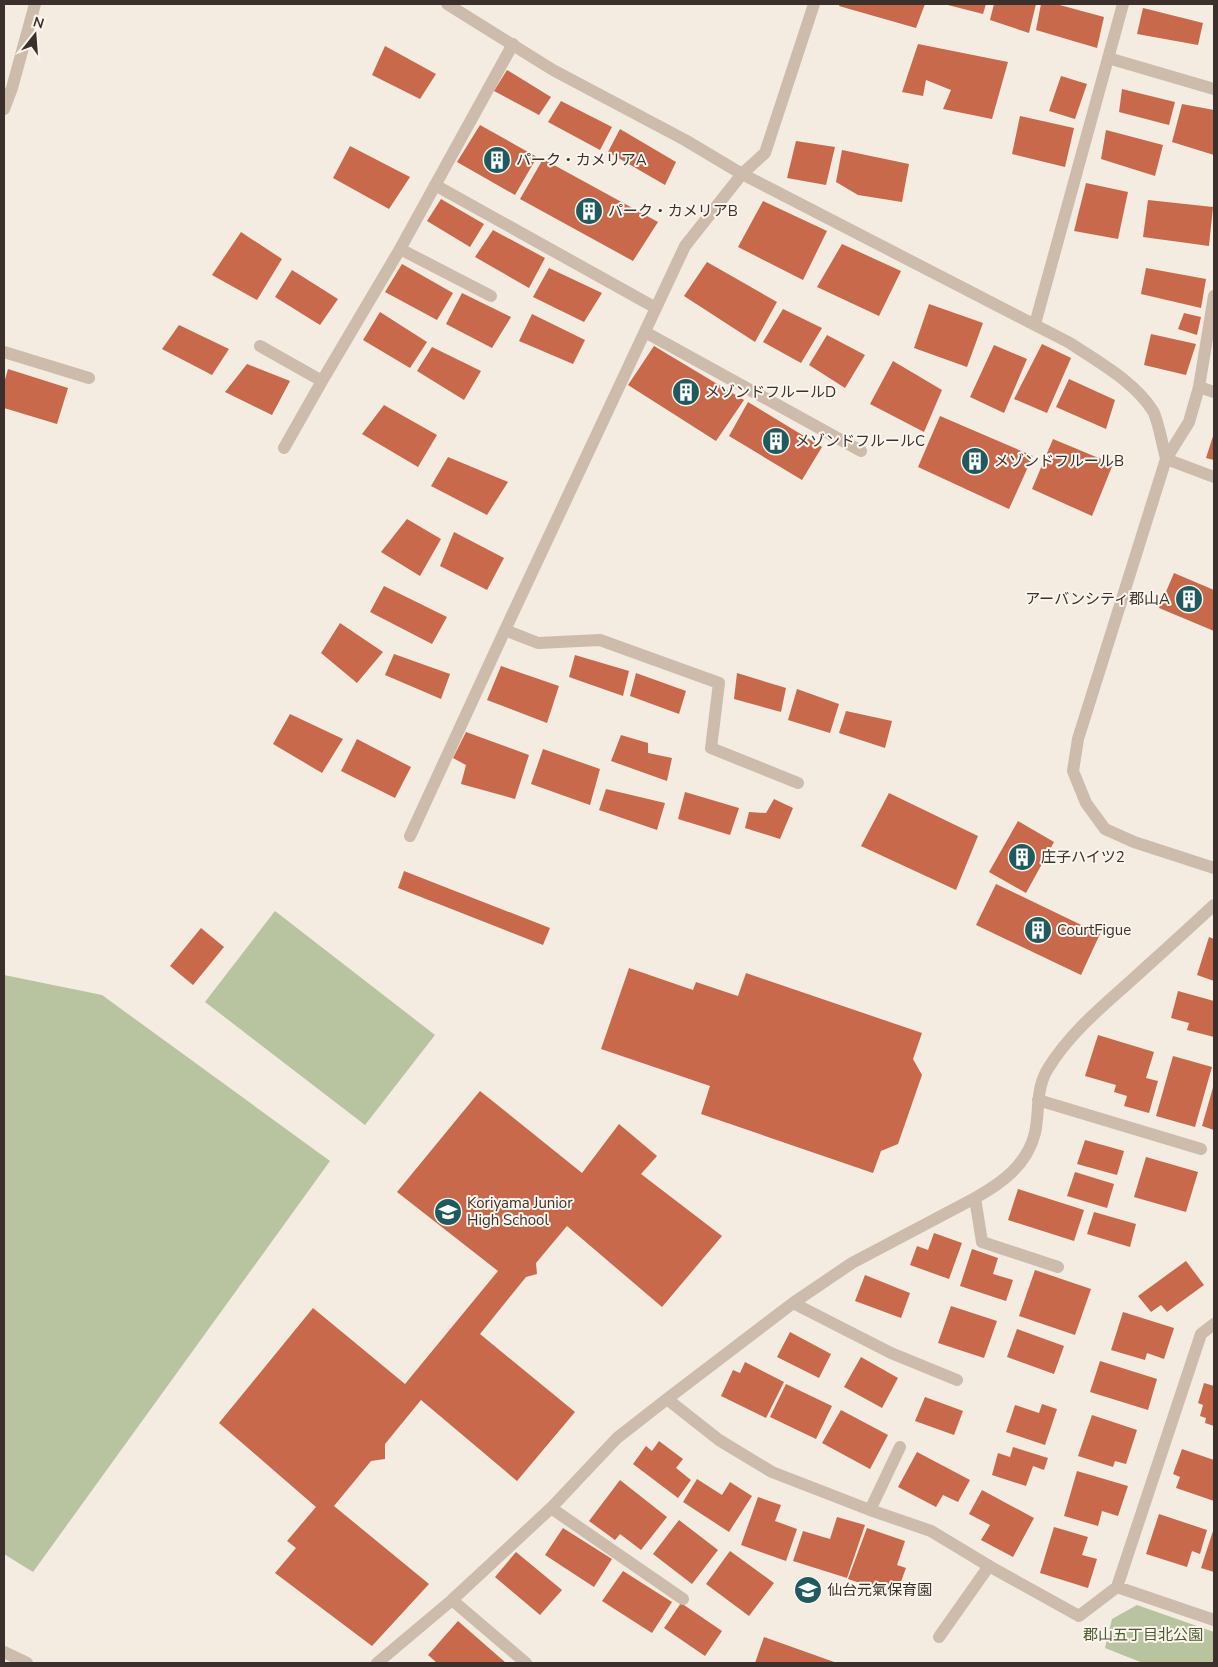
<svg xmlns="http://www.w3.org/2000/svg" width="1218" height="1667" font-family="'Nunito Sans','Noto Sans JP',sans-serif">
	<rect width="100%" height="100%" fill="#f4ebe1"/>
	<path fill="#b8c4a0" d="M 275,911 L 435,1035 L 365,1125 L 205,1002 Z
		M 4,975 L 102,995 L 330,1161 L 33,1572 L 4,1554 Z
		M 1137,1605 L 1214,1632 L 1214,1663 L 1143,1663 L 1105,1648 L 1112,1619 Z"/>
	<path fill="#c8694b" d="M 840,4 L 925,4 L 916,28 L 839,6 Z
		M 944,4 L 986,4 L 983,14 Z
		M 994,4 L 1036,4 L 1029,33 L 990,20 Z
		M 1041,4 L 1056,4 L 1104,17 L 1097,48 L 1036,30 Z
		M 1143,8 L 1203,23 L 1198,45 L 1137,34 Z
		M 918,44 L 1008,62 L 992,119 L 943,109 L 951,90 L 926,80 L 923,96 L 902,92 Z
		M 385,46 L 436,74 L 420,99 L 372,75 Z
		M 507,70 L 551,97 L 539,115 L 494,91 Z
		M 1061,76 L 1087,84 L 1075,119 L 1049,111 Z
		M 1122,89 L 1175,102 L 1169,125 L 1119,112 Z
		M 561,101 L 612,127 L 600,150 L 548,122 Z
		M 1182,104 L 1214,110 L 1214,155 L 1172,142 Z
		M 1020,116 L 1074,128 L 1065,167 L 1012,154 Z
		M 480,125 L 537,157 L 515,195 L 457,162 Z
		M 620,129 L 676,162 L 665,185 L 608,152 Z
		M 1106,130 L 1163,145 L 1155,176 L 1101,159 Z
		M 796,141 L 835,147 L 826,185 L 787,178 Z
		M 350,146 L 410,177 L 389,209 L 333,178 Z
		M 842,150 L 909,164 L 902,202 L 858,195 L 836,182 Z
		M 543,159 L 658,222 L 633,261 L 520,199 Z
		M 1086,183 L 1128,192 L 1118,239 L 1074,231 Z
		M 441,199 L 484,224 L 470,247 L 427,221 Z
		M 1148,200 L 1213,207 L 1209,246 L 1143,237 Z
		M 763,201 L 827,231 L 803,280 L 738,247 Z
		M 493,230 L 545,258 L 529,288 L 475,257 Z
		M 241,232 L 282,259 L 257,300 L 212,275 Z
		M 842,244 L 901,271 L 879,316 L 817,287 Z
		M 707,262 L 777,302 L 755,342 L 684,296 Z
		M 402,264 L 453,293 L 437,320 L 385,292 Z
		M 549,268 L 602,293 L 584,322 L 533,297 Z
		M 1146,268 L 1206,279 L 1201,308 L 1141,294 Z
		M 292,270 L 338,299 L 320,325 L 275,297 Z
		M 462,293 L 511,317 L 492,348 L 446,324 Z
		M 929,304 L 983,323 L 967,367 L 914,348 Z
		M 783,309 L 822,328 L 801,363 L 763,342 Z
		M 380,312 L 427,342 L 410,368 L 363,340 Z
		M 1184,313 L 1201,317 L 1197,335 L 1178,329 Z
		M 532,314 L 585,340 L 573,364 L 519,341 Z
		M 179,325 L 229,349 L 212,375 L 162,349 Z
		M 1151,334 L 1196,344 L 1186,375 L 1144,365 Z
		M 827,335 L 865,355 L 845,388 L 809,365 Z
		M 1042,344 L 1071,358 L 1047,413 L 1014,399 Z
		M 994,345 L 1027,359 L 1004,413 L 970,397 Z
		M 654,346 L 744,400 L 716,441 L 628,385 Z
		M 432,347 L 481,371 L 464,400 L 417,371 Z
		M 893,361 L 942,390 L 924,432 L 870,404 Z
		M 247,364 L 290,381 L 272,415 L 225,392 Z
		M 8,369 L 68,388 L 57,424 L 4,408 L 4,383 Z
		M 1069,379 L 1115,400 L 1106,429 L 1056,407 Z
		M 748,402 L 822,447 L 802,480 L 729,436 Z
		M 384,405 L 437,435 L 418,467 L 362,434 Z
		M 940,416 L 1033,456 L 1009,509 L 918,467 Z
		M 1214,433 L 1214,460 L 1206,458 Z
		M 1053,439 L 1113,464 L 1092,516 L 1032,489 Z
		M 448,457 L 508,482 L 487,515 L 431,486 Z
		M 407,519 L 441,539 L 420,576 L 381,552 Z
		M 454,532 L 504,558 L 487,590 L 440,566 Z
		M 1174,573 L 1214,590 L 1214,631 L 1159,608 Z
		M 384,586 L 447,617 L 432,644 L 370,612 Z
		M 340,623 L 383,652 L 357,683 L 321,653 Z
		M 394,654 L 450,674 L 441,699 L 385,675 Z
		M 575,655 L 629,671 L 623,696 L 569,677 Z
		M 501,666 L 559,686 L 547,723 L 487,700 Z
		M 636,673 L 686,691 L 679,714 L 630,696 Z
		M 737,673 L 786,688 L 781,712 L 734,699 Z
		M 797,689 L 839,704 L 830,733 L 788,720 Z
		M 846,711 L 892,721 L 885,748 L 839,733 Z
		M 290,714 L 343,739 L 322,773 L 273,744 Z
		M 466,732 L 529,755 L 515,799 L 461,784 L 466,765 L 453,758 Z
		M 621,735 L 648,743 L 648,753 L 672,758 L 667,781 L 611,761 Z
		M 357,739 L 411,767 L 395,798 L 341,771 Z
		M 543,749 L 600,769 L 590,805 L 531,784 Z
		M 606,789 L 665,803 L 657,830 L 599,810 Z
		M 685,792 L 739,808 L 730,835 L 678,819 Z
		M 889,793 L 978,836 L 956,890 L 861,846 Z
		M 774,799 L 793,808 L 780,839 L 745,828 L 749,812 L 766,813 Z
		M 1018,821 L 1054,842 L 1026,893 L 989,872 Z
		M 404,871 L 550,928 L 543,945 L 398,888 Z
		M 996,884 L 1100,934 L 1081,975 L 976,925 Z
		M 201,928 L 224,947 L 193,985 L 170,966 Z
		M 1209,937 L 1214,939 L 1214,981 L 1197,975 Z
		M 629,968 L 693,990 L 696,982 L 738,996 L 746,973 L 922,1033 L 913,1059 L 922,1075 L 898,1144 L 881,1151 L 873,1173 L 701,1114 L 710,1086 L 601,1049 Z
		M 1178,991 L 1214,1001 L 1214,1037 L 1187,1030 L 1189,1023 L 1171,1018 Z
		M 1098,1035 L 1154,1052 L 1146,1078 L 1158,1081 L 1149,1113 L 1124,1106 L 1127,1096 L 1114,1092 L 1116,1085 L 1085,1076 Z
		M 1173,1056 L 1212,1067 L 1195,1127 L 1156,1116 Z
		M 1214,1084 L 1214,1130 L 1202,1126 Z
		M 480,1091 L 582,1173 L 619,1124 L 657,1156 L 641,1174 L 722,1236 L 662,1307 L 567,1226 L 536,1263 L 537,1274 L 526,1277 L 480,1334 L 575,1412 L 517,1481 L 421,1400 L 385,1444 L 385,1459 L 371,1461 L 334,1506 L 429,1584 L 372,1646 L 275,1573 L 296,1548 L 287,1541 L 316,1507 L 219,1423 L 313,1308 L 405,1384 L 498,1271 L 397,1192 Z
		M 1085,1140 L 1124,1151 L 1117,1175 L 1077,1164 Z
		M 1146,1157 L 1198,1172 L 1186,1212 L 1134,1197 Z
		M 1075,1172 L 1114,1184 L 1107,1208 L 1067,1196 Z
		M 1018,1189 L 1084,1210 L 1074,1241 L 1008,1220 Z
		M 1094,1212 L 1136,1224 L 1130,1247 L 1087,1234 Z
		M 934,1233 L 962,1243 L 949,1279 L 910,1265 L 917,1246 L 928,1250 Z
		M 972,1249 L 998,1258 L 993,1274 L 1013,1280 L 1006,1301 L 960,1286 Z
		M 1186,1261 L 1204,1285 L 1167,1312 L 1161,1305 L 1151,1312 L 1138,1296 Z
		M 1035,1270 L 1091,1289 L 1075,1335 L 1019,1316 Z
		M 865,1275 L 910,1293 L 901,1318 L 855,1301 Z
		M 951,1306 L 997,1321 L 984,1358 L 938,1343 Z
		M 1123,1312 L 1174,1328 L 1164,1359 L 1147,1353 L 1145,1360 L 1111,1350 Z
		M 1017,1329 L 1064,1346 L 1054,1374 L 1007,1357 Z
		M 790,1332 L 831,1354 L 819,1378 L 777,1357 Z
		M 861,1357 L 898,1378 L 882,1408 L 844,1387 Z
		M 1100,1361 L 1157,1379 L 1148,1410 L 1090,1392 Z
		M 745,1362 L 784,1382 L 766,1418 L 721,1396 L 733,1370 L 740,1373 Z
		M 1204,1383 L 1214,1386 L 1214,1426 L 1205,1423 L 1206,1418 L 1200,1416 L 1203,1405 L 1198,1403 Z
		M 786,1384 L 832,1406 L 816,1439 L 770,1417 Z
		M 925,1397 L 963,1411 L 954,1435 L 915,1421 Z
		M 1042,1404 L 1057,1409 L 1045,1445 L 1006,1432 L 1015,1405 L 1039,1413 Z
		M 841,1410 L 888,1435 L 870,1469 L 822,1443 Z
		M 1092,1415 L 1137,1430 L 1126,1464 L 1115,1461 L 1113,1467 L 1078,1456 Z
		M 659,1441 L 683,1459 L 676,1468 L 691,1480 L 678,1498 L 633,1464 L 646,1446 L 652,1451 Z
		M 1013,1447 L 1048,1458 L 1044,1470 L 1033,1466 L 1026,1486 L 992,1475 L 998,1453 L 1010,1457 Z
		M 1182,1449 L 1214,1460 L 1214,1501 L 1176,1488 L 1180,1477 L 1173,1474 Z
		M 917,1452 L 970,1480 L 958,1502 L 943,1495 L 936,1507 L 898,1487 Z
		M 1077,1471 L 1128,1486 L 1118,1516 L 1102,1511 L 1098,1526 L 1064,1516 Z
		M 697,1479 L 722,1495 L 730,1482 L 752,1496 L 729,1532 L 683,1502 Z
		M 620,1480 L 667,1517 L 641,1550 L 620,1534 L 615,1540 L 589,1521 Z
		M 982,1490 L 1034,1518 L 1013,1557 L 981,1540 L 990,1525 L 969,1514 Z
		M 758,1497 L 781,1505 L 775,1521 L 797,1529 L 786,1561 L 741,1545 Z
		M 1159,1514 L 1207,1530 L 1200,1554 L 1192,1551 L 1187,1567 L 1146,1554 Z
		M 837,1517 L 865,1525 L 847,1578 L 793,1561 L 803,1531 L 830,1539 Z
		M 679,1520 L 718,1550 L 692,1584 L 653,1554 Z
		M 1054,1527 L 1088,1537 L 1082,1555 L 1097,1559 L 1088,1588 L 1040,1573 Z
		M 563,1528 L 612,1559 L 594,1587 L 545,1555 Z
		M 867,1528 L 905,1541 L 897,1565 L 906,1568 L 896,1595 L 848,1579 Z
		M 1213,1531 L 1214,1531 L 1214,1572 L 1201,1568 Z
		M 730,1551 L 774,1583 L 749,1616 L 706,1584 Z
		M 516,1552 L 562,1590 L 540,1615 L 495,1577 Z
		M 623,1571 L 672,1602 L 652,1633 L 602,1601 Z
		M 681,1603 L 722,1631 L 705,1656 L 664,1628 Z
		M 458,1621 L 506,1663 L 437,1663 L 428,1655 Z
		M 764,1637 L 837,1663 L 755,1663 Z"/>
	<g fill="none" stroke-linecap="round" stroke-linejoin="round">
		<path stroke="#cdbbac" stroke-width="12" d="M 939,1637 L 989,1566"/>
		<path stroke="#cdbbac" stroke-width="12" d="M 1108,58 L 1214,89
			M 435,185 L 656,308
			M 400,249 L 491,296
			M 1214,296 L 1199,387 L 1189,422 L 1166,459 L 1214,477
			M 1035,324 L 1123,4
			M 645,332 L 861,451
			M 260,346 L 322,381
			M 4,352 L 89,378
			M 1199,387 L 1214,392
			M 284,448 L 322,381 L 400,249 L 513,44
			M 505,630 L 538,643 L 600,640 L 719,683 L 711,748 L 798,783
			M 410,836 L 505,630 L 685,246 L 742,174 L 765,153 L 814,4
			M 1038,1100 L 1201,1149
			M 975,1198 L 982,1242 L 1058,1267
			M 793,1303 L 891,1353 L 957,1380
			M 667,1399 L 719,1440 L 772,1472 L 870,1510 L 931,1531 L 989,1566 L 1079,1616 L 1117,1587 L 1201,1334 L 1214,1324
			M 551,1508 L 683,1599
			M 870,1510 L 900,1447
			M 1117,1587 L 1214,1620
			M 452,1600 L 526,1663
			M 4,1652 L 27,1663
			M 377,1663 L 452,1600 L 551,1508 L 617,1438 L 667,1399 L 793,1303 L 852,1263 L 975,1198 C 1002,1183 1027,1165 1035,1133 C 1040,1110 1035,1088 1049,1067 C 1068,1036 1097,1011 1124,987 C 1154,960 1184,933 1214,905"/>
		<path stroke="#cdbbac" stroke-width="12" d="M 447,4 L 553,70 L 685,140 L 742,174 L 1070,343 C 1098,362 1134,381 1153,411 C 1158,420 1163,447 1166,459 L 1078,739 L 1073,771 L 1086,803 L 1105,829 L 1134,842 L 1214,868
			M 4,109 L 12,88 L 35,4"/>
	</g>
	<defs>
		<g id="building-disc" transform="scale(1.4375)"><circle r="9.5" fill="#1f5a5e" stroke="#fbf5ee"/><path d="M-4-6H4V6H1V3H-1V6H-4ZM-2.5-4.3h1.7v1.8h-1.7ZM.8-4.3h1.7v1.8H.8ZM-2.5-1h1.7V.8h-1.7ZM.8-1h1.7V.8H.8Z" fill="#fff"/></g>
		<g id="school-disc" transform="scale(1.4375)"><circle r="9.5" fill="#1f5a5e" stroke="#fbf5ee"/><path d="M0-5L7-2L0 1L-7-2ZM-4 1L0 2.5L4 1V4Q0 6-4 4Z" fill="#fff"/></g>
	</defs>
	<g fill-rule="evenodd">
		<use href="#building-disc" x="497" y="160"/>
		<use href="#building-disc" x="589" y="211"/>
		<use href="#building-disc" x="686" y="392"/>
		<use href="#building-disc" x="776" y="441"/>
		<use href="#building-disc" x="975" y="461"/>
		<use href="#building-disc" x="1189" y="599"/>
		<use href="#building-disc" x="1022" y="857"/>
		<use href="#building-disc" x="1038" y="930"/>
		<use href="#school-disc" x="448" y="1212"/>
		<use href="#school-disc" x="808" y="1590"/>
	</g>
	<g text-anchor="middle" stroke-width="4" stroke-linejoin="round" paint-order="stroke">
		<g font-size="15" fill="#3b302b" stroke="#fbf5ee" text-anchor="start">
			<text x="516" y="165">パーク・カメリアA</text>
			<text x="608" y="216">パーク・カメリアB</text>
			<text x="705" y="397">メゾンドフルールD</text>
			<text x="795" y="446">メゾンドフルールC</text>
			<text x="994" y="466">メゾンドフルールB</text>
			<text x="1170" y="604" text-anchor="end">アーバンシティ郡山A</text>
			<text x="1041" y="862">庄子ハイツ2</text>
			<text x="1057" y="935">CourtFigue</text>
			<text x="467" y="1208">Koriyama Junior<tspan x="467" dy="17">High School</tspan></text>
			<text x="827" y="1595">仙台元氣保育園</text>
		</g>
		<g font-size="15" fill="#4a5a2e" stroke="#fbf5ee">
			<text x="1143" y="1640">郡山五丁目北公園</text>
		</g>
	</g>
	<rect width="1218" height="1667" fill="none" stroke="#3b302b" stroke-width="10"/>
	<g transform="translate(35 35) rotate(17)" stroke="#fbf5ee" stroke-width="4" paint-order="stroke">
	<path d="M0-4L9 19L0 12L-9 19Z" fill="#3b302b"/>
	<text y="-8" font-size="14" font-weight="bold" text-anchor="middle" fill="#3b302b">N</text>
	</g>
</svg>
